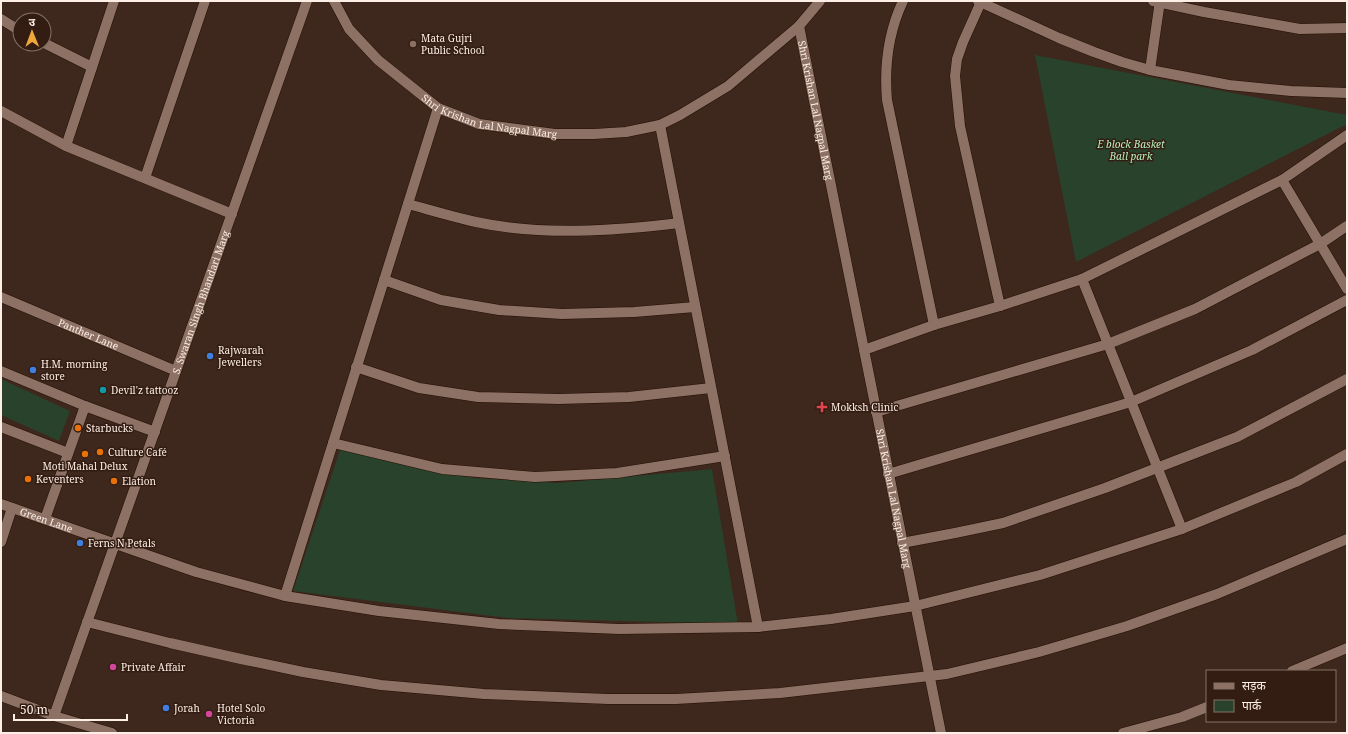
<svg xmlns="http://www.w3.org/2000/svg" width="1348" height="734" font-family="'Noto Serif','Noto Sans Devanagari',serif">
	<rect width="100%" height="100%" fill="#3e271c"/>
	<path fill="#28422c" d="M 1035,55 L 1347,115 L 1347,124 L 1076,262 Z
		M 1,379 L 70,411 L 59,441 L 1,415 Z
		M 340,450 L 473,478 L 559,483 L 712,469 L 738,624 L 508,618 L 293,591 Z"/>
	<g fill="none" stroke-linecap="round" stroke-linejoin="round">
		<g stroke="#240f05" stroke-width="11">
			<g id="minor">
				<path id="s1" d="M 334,1 L 349,29 L 378,60 L 438,108 L 479,124 L 555,134 L 594,134 L 626,132 L 660,125 L 680,115 L 728,86 L 799,26 L 820,1"/>
				<path d="M 903,1 C 888,33 884,65 887,100 L 934,325"/>
				<path d="M 978,1 L 1059,38 L 1094,52 L 1122,62 L 1150,70 L 1229,85 L 1291,91 L 1347,93"/>
				<path d="M 1153,1 L 1204,12 L 1300,29 L 1347,28"/>
				<path d="M 981,2 L 963,42 L 957,59 L 955,76 L 960,126 L 1000,306"/>
				<path d="M 1,19 L 20,31"/>
				<path id="s2" d="M 799,26 L 941,733"/>
				<path d="M 44,43 L 92,67"/>
				<path d="M 1150,70 L 1160,1"/>
				<path d="M 1,111 L 66,146 L 232,214"/>
				<path d="M 660,125 L 758,627"/>
				<path d="M 66,146 L 114,1"/>
				<path d="M 145,178 L 205,1"/>
				<path d="M 1282,180 L 1347,289"/>
				<path d="M 408,204 C 430,210 453,217 476,222 C 541,236 613,231 679,223"/>
				<path d="M 1082,279 L 1182,529"/>
				<path d="M 384,280 L 441,300 L 499,310 L 562,314 L 634,312 L 695,307"/>
				<path id="s3" d="M 1,297 L 176,371"/>
				<path d="M 864,350 L 934,325 L 1000,306 L 1082,279 L 1282,180 L 1347,135"/>
				<path d="M 356,367 L 419,388 L 478,397 L 559,399 L 629,397 L 711,388"/>
				<path d="M 1,371 L 85,406"/>
				<path d="M 876,412 L 1108,344 L 1195,309 L 1320,244 L 1347,226"/>
				<path d="M 1,427 L 68,453"/>
				<path d="M 333,443 L 442,469 L 535,477 L 617,473 L 725,456"/>
				<path d="M 888,474 L 1131,402 L 1252,350 L 1347,300"/>
				<path id="s4" d="M 1,504 L 196,572 L 285,596 L 379,611 L 499,624 L 619,629 L 758,627 L 831,619 L 915,606 L 1040,575 L 1182,529 L 1296,482 L 1347,454"/>
				<path d="M 45,519 L 85,406 L 155,432"/>
				<path d="M 1,542 L 12,508"/>
				<path d="M 902,543 L 955,533 L 1003,523 L 1105,488 L 1237,437 L 1347,379"/>
				<path d="M 285,596 L 438,108"/>
				<path d="M 87,622 L 170,643 L 241,659 L 303,672 L 381,685 L 484,694 L 608,699 L 676,699 L 780,693 L 947,674 L 1039,652 L 1127,626 L 1217,594 L 1347,539"/>
				<path d="M 1292,671 L 1347,648"/>
				<path d="M 1,696 L 54,716 L 112,733"/>
				<path id="s5" d="M 54,716 L 307,1"/>
				<path d="M 1123,733 L 1182,717 L 1207,707"/>
			</g>
		</g>
		<use href="#minor" stroke="#8c7164" stroke-width="10"/>
	</g>
	<circle fill="#8d6e63" stroke="#331d12" stroke-width="1.5" cx="413" cy="44" r="4"/>
	<g fill="#3f7fe0" stroke="#331d12" stroke-width="1.5">
		<circle cx="210" cy="356" r="4"/>
		<circle cx="33" cy="370" r="4"/>
		<circle cx="80" cy="543" r="4"/>
		<circle cx="166" cy="708" r="4"/>
	</g>
	<circle fill="#0f9aa8" stroke="#331d12" stroke-width="1.5" cx="103" cy="390" r="4"/>
	<path fill="#e0444e" stroke="#331d12" stroke-width="1.5" d="M820 401h4v4h4v4h-4v4h-4v-4h-4v-4h4z"/>
	<g fill="#e8710a" stroke="#331d12" stroke-width="1.5">
		<circle cx="78" cy="428" r="4"/>
		<circle cx="100" cy="452" r="4"/>
		<circle cx="85" cy="454" r="4"/>
		<circle cx="28" cy="479" r="4"/>
		<circle cx="114" cy="481" r="4"/>
	</g>
	<g fill="#d1479c" stroke="#331d12" stroke-width="1.5">
		<circle cx="113" cy="667" r="4"/>
		<circle cx="209" cy="714" r="4"/>
	</g>
	<g text-anchor="middle" stroke-width="3" stroke-linejoin="round" paint-order="stroke">
		<g font-size="10" fill="#fdeee6" stroke="#331d12" text-anchor="start">
			<text x="421" y="42">Mata Gujri<tspan x="421" dy="12">Public School</tspan></text>
			<text x="218" y="354">Rajwarah<tspan x="218" dy="12">Jewellers</tspan></text>
			<text x="41" y="368">H.M. morning<tspan x="41" dy="12">store</tspan></text>
			<text x="111" y="394">Devil'z tattooz</text>
			<text x="831" y="411">Mokksh Clinic</text>
			<text x="86" y="432">Starbucks</text>
			<text x="108" y="456">Culture Café</text>
			<text x="85" y="470" text-anchor="middle">Moti Mahal Delux</text>
			<text x="36" y="483">Keventers</text>
			<text x="122" y="485">Elation</text>
			<text x="88" y="547">Ferns N Petals</text>
			<text x="121" y="671">Private Affair</text>
			<text x="174" y="712">Jorah</text>
			<text x="217" y="712">Hotel Solo<tspan x="217" dy="12">Victoria</tspan></text>
		</g>
		<g font-size="10" fill="#fdeee6" stroke="#331d12">
			<text dy="4" stroke="none"><textPath href="#s2" startOffset="86">Shri Krishan Lal Nagpal Marg</textPath></text>
			<text dy="4" stroke="none"><textPath href="#s1" startOffset="203">Shri Krishan Lal Nagpal Marg</textPath></text>
			<text dy="4" stroke="none"><textPath href="#s5" startOffset="439">S. Swaran Singh Bhandari Marg</textPath></text>
			<text dy="4" stroke="none"><textPath href="#s3" startOffset="95">Panther Lane</textPath></text>
			<text dy="4" stroke="none"><textPath href="#s2" startOffset="482">Shri Krishan Lal Nagpal Marg</textPath></text>
			<text dy="4" stroke="none"><textPath href="#s4" startOffset="48">Green Lane</textPath></text>
		</g>
		<g font-size="10" font-style="italic" fill="#b6f3bd" stroke="#331d12">
			<text x="1131" y="148">E block Basket<tspan x="1131" dy="12">Ball park</tspan></text>
		</g>
	</g>
	<rect width="1348" height="734" fill="none" stroke="#fdeee6" stroke-width="4"/>
	<rect x="1206" y="670" width="130" height="52" fill="#331d12" stroke="#847167"/>
	<rect x="1214" y="683" width="20" height="6" fill="#8c7164" stroke="#847167"/>
	<text x="1242" y="690" font-size="12" fill="#fdeee6">सड़क</text>
	<rect x="1214" y="700" width="20" height="12" fill="#28422c" stroke="#847167"/>
	<text x="1242" y="710" font-size="12" fill="#fdeee6">पार्क</text>
	<g transform="translate(32 32) rotate(359)"><circle r="19" fill="#331d12" stroke="#847167"/>
	<path d="M0-3L7 15L0 10L-7 15Z" fill="#efa73d"/>
	<text y="-6" font-size="11" font-weight="bold" text-anchor="middle" fill="#fdeee6">उ</text>
	</g>
	<path d="M14 714v6h113v-6" fill="none" stroke="#fdeee6" stroke-width="2"/>
	<text x="20" y="714" font-size="12" fill="#fdeee6" stroke="#331d12" stroke-width="3" paint-order="stroke">50 m</text>
</svg>
